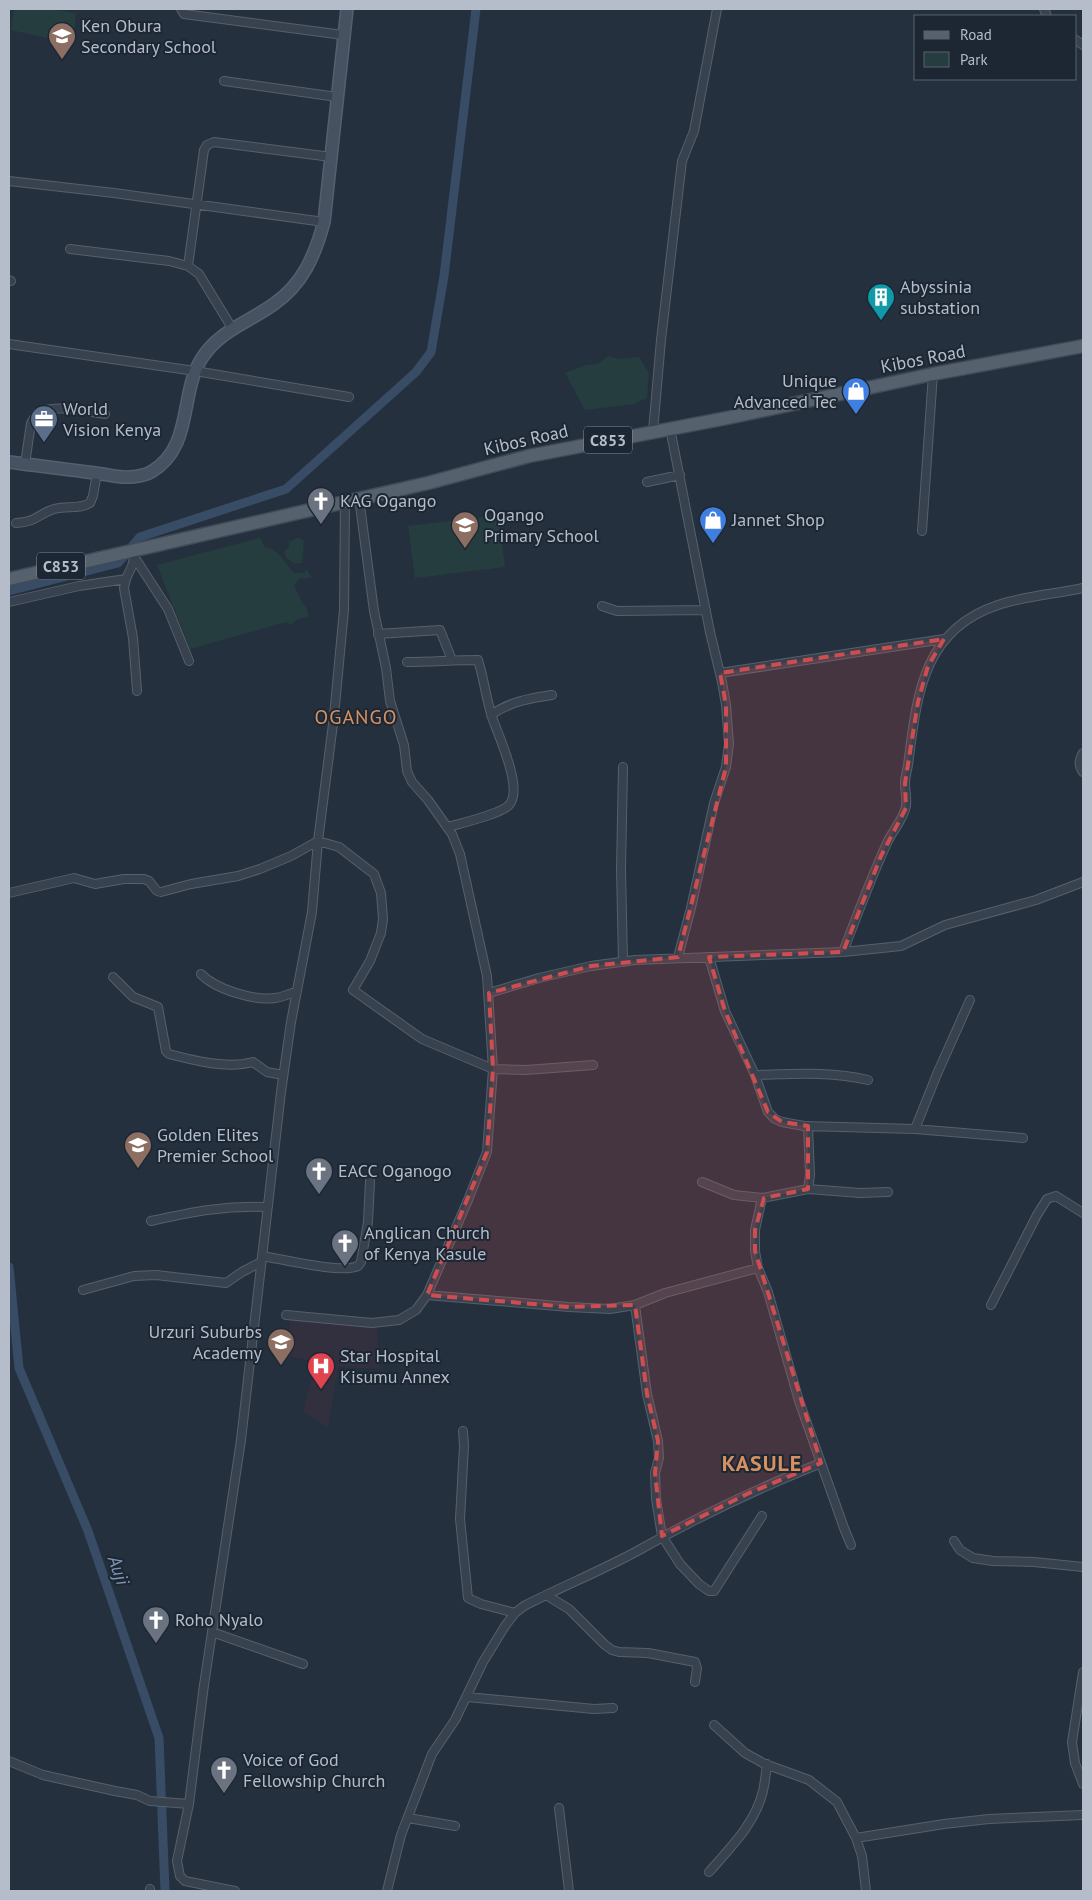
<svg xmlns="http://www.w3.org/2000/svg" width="1092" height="1900" font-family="'PT Sans',sans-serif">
	<rect width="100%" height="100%" fill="#24303e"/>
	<path fill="#32303f" d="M 291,1318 L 377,1328 L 380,1369 L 338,1367 L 328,1427 L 303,1412 L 316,1362 L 285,1355 Z"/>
	<path fill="#263d3f" d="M 14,9 L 50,9 L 76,13 L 73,44 L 11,30 Z
		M 609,356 L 619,359 L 639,357 L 649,373 L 647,398 L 634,404 L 585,410 L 565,373 L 586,365 L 597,364 Z
		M 498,515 L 505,567 L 415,578 L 408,526 Z
		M 299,537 L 304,541 L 302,563 L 294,564 L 286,557 L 284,552 L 289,547 L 289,542 Z
		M 260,538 L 265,547 C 280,550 284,562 294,573 L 304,573 L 307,570 L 312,578 L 299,579 L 294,585 L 303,604 L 308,610 L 307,611 L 309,616 L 296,620 L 291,625 L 286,622 L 190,649 L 157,565 Z"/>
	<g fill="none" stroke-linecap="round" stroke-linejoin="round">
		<path stroke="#384c66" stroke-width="9" d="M 9,591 L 118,563 L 140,537 L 286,489 L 416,372 L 431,352 L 444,276 L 476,9
			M 9,1267 L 19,1368 L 88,1531 L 159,1738 L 165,1891"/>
		<g stroke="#56606c" stroke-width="10">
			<path id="street" d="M 181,9 L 184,14 L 343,35
				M 1044,9 L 1047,16
				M 1076,40 L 1083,45
				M 224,81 L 337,97
				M 9,181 L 114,193 L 324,222
				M 70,249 L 169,261 L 188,266 L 199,274 L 232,328
				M 188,266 L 204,150 L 207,145 L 214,142 L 331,157
				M 9,280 L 11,281
				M 9,344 L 195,371 L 349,397
				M 670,428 L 710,632 L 722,682 L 726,705 L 729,744 L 726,767 L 714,803 L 691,908 L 678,957
				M 653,431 L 661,340 L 682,161 L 694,131 L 717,9
				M 25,464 L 31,423 L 37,413 C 57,404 83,411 105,414
				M 647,482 L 680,475
				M 16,523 C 37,522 38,514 54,509 C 67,505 78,510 90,503 L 93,496 L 97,473
				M 922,531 L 933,374
				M 137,549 L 132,566 L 126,579 L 124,588 L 133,638 L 137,691
				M 135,558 L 168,609 L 189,661
				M 9,602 L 79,586 L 126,579
				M 602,606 L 617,611 L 706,610
				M 378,634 L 440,630 L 452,660
				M 407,662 C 431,662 454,660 478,660 C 484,679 486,698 492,717 C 498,735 524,789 509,805 C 501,814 462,823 448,827
				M 720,673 L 944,639
				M 491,715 C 509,702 530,698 552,695
				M 1083,753 C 1079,760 1078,765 1083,772
				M 9,893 L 74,878 L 95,884 L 124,879 L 144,879 L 149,881 L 157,891 L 161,892 L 191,884 L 238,876 L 260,869 L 291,856 L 318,841 L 339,847 L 374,874 L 381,893 L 383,919 L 381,933 L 370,961 L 353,990 L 422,1039 L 493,1069 L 526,1070 L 593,1065
				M 843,952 C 857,915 871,878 887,843 C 892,831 904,819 906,806 C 907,798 905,791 905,783 C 905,777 907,771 908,765 C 917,696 922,630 998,605 C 1025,596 1055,594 1083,588
				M 709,957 L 725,1011 L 755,1075 L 768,1112 L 775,1119 L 782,1122 L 804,1126 L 915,1129 L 1023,1138
				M 623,962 L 621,869 L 623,767
				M 201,974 C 215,989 254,1001 275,998 C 283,997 290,994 297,991
				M 113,977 L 133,997 L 158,1007 L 166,1051 L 169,1054 C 196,1061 227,1069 253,1062 L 267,1072 L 283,1075
				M 489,993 L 539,978 L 591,966 L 635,960 L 843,952 L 901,946 L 945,925 L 1036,900 L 1083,882
				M 755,1075 C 793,1074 831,1071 868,1080
				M 915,1129 L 937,1074 L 970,1000
				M 702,1182 L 734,1195 L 762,1198
				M 808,1189 L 860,1193 L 888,1192
				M 151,1221 C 192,1212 225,1205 268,1207
				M 262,1256 C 282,1259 342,1274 358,1266 L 361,1262 L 368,1222 L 370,1181
				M 83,1290 L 134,1276 L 156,1275 L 226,1283 L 242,1272 L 261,1262
				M 427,1295 L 569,1307 L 610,1309 L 635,1305 L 665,1293 L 758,1268
				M 635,1305 L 647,1394 L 658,1441 L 659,1458 L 655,1473 L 656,1499 L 662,1536 L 680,1564 L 699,1584 L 709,1591 L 714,1591 L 762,1516
				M 991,1305 L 1037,1215 L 1047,1199 L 1056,1196 L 1083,1213
				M 286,1315 L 372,1323 L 399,1320 L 416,1310 L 427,1295 L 468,1200 L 487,1152 L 493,1069 L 487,976 L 460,854 L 452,834 L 428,800 L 412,782 L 407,771 L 404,745 L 390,701 L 386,668 L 374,611 L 359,498
				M 463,1431 L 464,1446 L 460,1519 L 468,1598 L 481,1604 L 515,1613
				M 821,1463 L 844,1528 L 851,1545
				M 954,1541 L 960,1550 L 973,1558 L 993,1561 L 1034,1562 L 1083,1567
				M 546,1595 L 569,1609 L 605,1645 L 612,1650 L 619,1652 L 648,1653 L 695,1662 L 697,1668 L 695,1682
				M 212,1632 L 303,1664
				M 1083,1672 L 1072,1742 L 1075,1763 L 1083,1784
				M 467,1697 L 594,1709 L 613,1708
				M 714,1725 L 745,1753 L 765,1764 L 809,1780 L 837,1802 L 856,1838 L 862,1856 L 866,1891
				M 9,1761 L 43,1775 L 115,1791 L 137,1795 L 150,1801 L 189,1804
				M 559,1808 L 569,1891
				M 408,1818 L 455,1826
				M 856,1838 L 944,1824 L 989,1819 L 1083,1815
				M 709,1872 C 730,1848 755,1824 763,1791 C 765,1782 766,1773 767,1764
				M 150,1891 L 150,1889
				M 235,1891 L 185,1881 L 180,1876 L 177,1861 L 189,1804 L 204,1685 L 241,1440 L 281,1092 L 291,1022 L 312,912 L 318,841 L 334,716 L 344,610 L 345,501
				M 387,1891 L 401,1835 L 432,1754 L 455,1720 L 483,1662 L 505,1626 L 515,1613 L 524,1606 C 563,1586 603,1570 641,1549 C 699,1516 759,1488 821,1463 L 799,1401 L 768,1292 L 758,1268 L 755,1251 L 755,1230 L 762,1198 L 808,1189 L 810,1175 L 808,1126"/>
		</g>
		<g stroke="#56606c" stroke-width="14">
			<path id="secondary" d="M 9,462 C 38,466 66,469 95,473 C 106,474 118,478 129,477 C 135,477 146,475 151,472 C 194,447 179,393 202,358 C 219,331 249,322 274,304 C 303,284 315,255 324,222 L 347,9"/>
		</g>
		<g stroke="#414b57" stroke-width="15">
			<path id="primary" d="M 9,579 L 428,483 L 529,456 L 727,418 L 933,374 L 1083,346"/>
		</g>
		<use href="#street" stroke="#38424e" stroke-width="8"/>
		<use href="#secondary" stroke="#465161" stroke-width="11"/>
		<use href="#primary" stroke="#56616e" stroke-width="12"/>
	</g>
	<path fill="#ce4d50" fill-opacity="0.2" stroke="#ce4d50" stroke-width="4" stroke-dasharray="10 6" stroke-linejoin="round" d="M 944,639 L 928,666 L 918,702 L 905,783 L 906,808 L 881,856 L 843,952 L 709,957 L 725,1011 L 768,1112 L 782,1122 L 808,1126 L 808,1189 L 764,1198 L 755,1230 L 755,1251 L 821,1463 L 747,1494 L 662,1536 L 655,1473 L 658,1441 L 647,1394 L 635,1305 L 569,1307 L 427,1295 L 487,1152 L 493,1069 L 489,993 L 591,966 L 678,957 L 726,767 L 726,705 L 720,673 Z"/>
	<defs>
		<g id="school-pin" transform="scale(1.4375)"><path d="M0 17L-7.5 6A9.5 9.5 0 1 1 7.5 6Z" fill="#8d6e63" stroke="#1d2733"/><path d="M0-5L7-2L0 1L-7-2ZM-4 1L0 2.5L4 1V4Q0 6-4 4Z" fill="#fff"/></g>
		<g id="building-pin" transform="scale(1.4375)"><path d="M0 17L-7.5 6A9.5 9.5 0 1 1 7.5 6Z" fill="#0f9aa8" stroke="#1d2733"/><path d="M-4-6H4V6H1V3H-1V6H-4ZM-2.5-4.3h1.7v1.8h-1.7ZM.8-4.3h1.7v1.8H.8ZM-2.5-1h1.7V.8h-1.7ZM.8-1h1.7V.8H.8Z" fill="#fff"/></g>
		<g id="shop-pin" transform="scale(1.4375)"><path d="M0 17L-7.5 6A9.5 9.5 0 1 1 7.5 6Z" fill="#3f7fe0" stroke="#1d2733"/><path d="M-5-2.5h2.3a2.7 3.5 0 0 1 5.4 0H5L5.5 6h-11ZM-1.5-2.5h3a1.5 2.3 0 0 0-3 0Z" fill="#fff"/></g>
		<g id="office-pin" transform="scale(1.4375)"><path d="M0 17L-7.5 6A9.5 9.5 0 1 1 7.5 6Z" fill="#5c6f8a" stroke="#1d2733"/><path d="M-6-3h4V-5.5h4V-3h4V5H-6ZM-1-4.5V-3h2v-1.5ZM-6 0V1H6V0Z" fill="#fff"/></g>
		<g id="church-pin" transform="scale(1.4375)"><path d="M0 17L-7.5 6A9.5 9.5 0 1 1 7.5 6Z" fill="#6b7280" stroke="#1d2733"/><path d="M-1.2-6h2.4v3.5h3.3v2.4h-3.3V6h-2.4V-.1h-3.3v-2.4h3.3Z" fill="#fff"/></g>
		<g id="hospital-pin" transform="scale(1.4375)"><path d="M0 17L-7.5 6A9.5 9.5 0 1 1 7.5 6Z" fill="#e0444e" stroke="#1d2733"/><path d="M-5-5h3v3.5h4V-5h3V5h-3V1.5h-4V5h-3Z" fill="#fff"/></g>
	</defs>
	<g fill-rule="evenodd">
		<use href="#school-pin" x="62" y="36"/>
		<use href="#building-pin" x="881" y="297"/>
		<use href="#shop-pin" x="856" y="391"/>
		<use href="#office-pin" x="44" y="419"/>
		<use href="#church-pin" x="321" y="501"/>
		<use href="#shop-pin" x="713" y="520"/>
		<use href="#school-pin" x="465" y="525"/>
		<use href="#school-pin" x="138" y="1145"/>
		<use href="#church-pin" x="319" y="1171"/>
		<use href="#church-pin" x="345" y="1243"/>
		<use href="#school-pin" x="281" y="1342"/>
		<use href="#hospital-pin" x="321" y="1366"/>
		<use href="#church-pin" x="156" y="1620"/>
		<use href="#church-pin" x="224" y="1770"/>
	</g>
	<g text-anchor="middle" stroke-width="4" stroke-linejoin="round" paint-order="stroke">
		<g fill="#1d2733" stroke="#87909c" stroke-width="1">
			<rect x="584" y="426.5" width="48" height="27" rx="4"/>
			<rect x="37" y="552.5" width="48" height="27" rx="4"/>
		</g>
		<g font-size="16" font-weight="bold" fill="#b4bdc9">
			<text x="608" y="446">C853</text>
			<text x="61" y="572">C853</text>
		</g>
		<g font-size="18" fill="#b4bdc9" stroke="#1d2733" text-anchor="start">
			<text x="81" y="32">Ken Obura<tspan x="81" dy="21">Secondary School</tspan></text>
			<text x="900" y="293">Abyssinia<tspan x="900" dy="21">substation</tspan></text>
			<text x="837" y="387" text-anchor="end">Unique<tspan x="837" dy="21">Advanced Tec</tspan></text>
			<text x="63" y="415">World<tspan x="63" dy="21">Vision Kenya</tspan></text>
			<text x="340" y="507">KAG Ogango</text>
			<text x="484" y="521">Ogango<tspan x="484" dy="21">Primary School</tspan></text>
			<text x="732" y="526">Jannet Shop</text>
			<text x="157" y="1141">Golden Elites<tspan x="157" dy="21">Premier School</tspan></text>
			<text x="338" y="1177">EACC Oganogo</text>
			<text x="364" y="1239">Anglican Church<tspan x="364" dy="21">of Kenya Kasule</tspan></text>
			<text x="262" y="1338" text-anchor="end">Urzuri Suburbs<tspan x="262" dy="21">Academy</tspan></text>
			<text x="340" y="1362">Star Hospital<tspan x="340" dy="21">Kisumu Annex</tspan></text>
			<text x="175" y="1626">Roho Nyalo</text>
			<text x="243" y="1766">Voice of God<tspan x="243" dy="21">Fellowship Church</tspan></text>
		</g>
		<g font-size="18" fill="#b4bdc9" stroke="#1d2733">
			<text transform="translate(923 359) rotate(-11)" y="6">Kibos Road</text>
			<text transform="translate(526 440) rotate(-13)" y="6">Kibos Road</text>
		</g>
		<g font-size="19" font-style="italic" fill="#7c94b2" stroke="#1d2733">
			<text transform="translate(119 1570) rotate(71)" y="7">Auji</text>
		</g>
		<g font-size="20" letter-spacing="1" fill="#d69162" stroke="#1d2733">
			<text x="356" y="724">OGANGO</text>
		</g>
		<g font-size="22" font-weight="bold" letter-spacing="1" fill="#d69162" stroke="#1d2733">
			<text x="762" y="1471">KASULE</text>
		</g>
	</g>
	<rect width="1092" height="1900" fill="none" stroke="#b4bdc9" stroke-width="20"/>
	<rect x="914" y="15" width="162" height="65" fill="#1d2733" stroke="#59636f"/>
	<rect x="924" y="31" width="25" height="8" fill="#56616e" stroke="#59636f"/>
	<text x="960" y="40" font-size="15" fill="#b4bdc9">Road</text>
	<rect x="924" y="52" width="25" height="15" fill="#263d3f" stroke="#59636f"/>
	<text x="960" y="65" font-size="15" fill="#b4bdc9">Park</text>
</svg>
